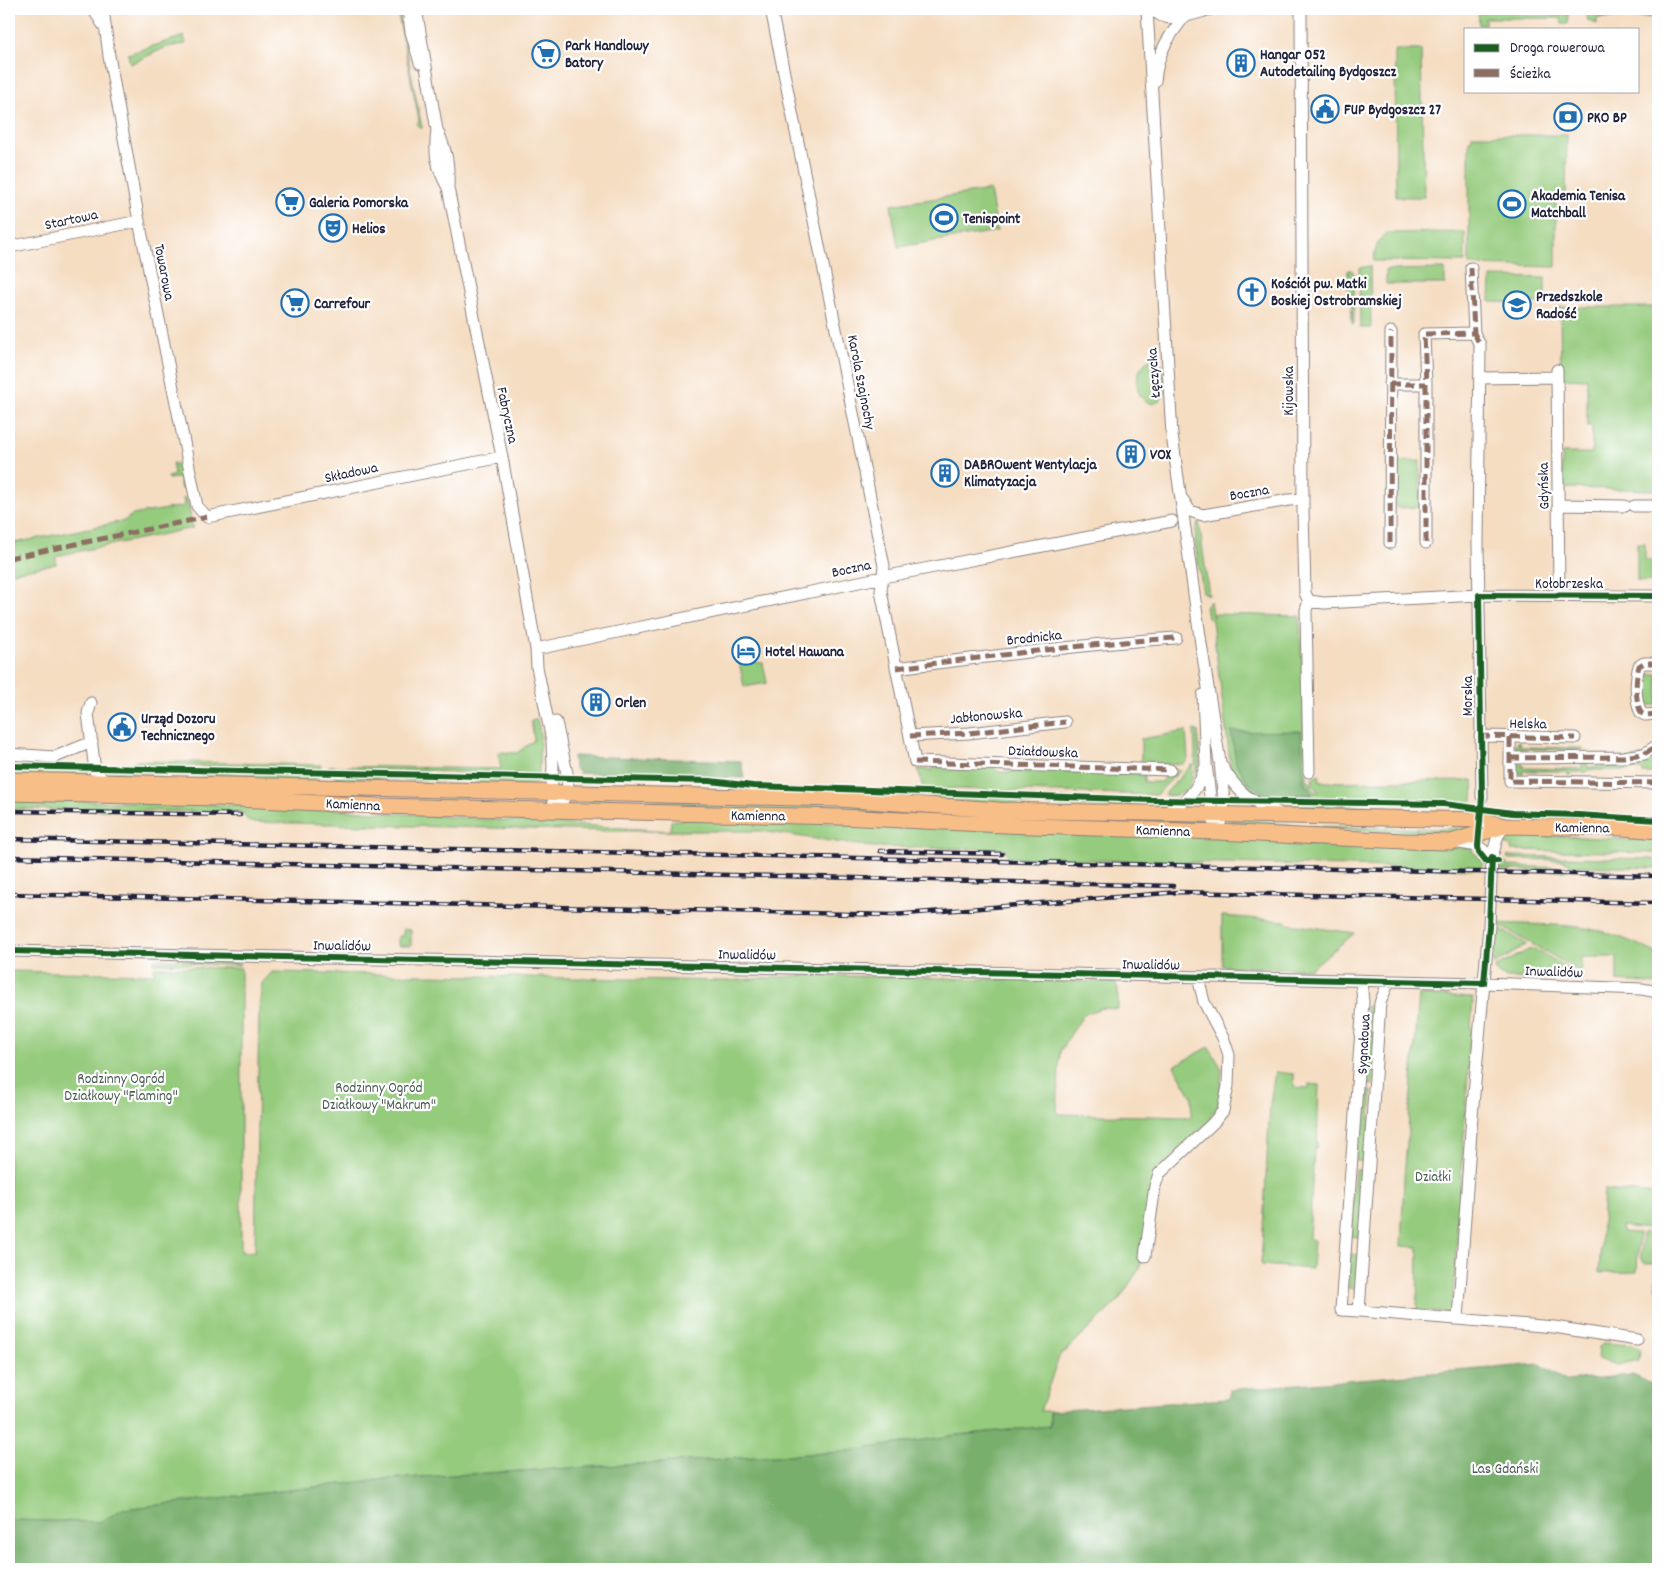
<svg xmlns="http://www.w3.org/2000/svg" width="1667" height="1578" font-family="Dekko,sans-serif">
	<rect width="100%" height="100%" fill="#fff"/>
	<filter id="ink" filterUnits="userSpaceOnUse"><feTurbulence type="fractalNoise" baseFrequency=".02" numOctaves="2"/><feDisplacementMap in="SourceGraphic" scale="10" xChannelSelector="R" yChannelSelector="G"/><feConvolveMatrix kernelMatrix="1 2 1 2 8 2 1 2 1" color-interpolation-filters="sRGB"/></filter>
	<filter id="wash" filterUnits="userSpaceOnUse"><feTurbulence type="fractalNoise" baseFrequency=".0096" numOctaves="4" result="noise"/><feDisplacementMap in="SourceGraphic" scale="20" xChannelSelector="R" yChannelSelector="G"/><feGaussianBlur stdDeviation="1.12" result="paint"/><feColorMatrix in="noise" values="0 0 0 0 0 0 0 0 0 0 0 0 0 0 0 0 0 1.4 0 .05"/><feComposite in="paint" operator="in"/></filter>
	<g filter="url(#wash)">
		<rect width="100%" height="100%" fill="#f5ddc2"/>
		<path fill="#95cb7d" stroke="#5c765c" d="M 397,9 L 399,9 L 402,30 L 405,31 L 406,48 L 422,128 L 420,128 L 417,125 L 419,120 Z
			M 1478,9 L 1568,9 L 1568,24 L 1562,24 L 1561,18 L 1485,18 L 1485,25 L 1479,25 Z
			M 1586,9 L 1658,9 L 1658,17 L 1597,18 L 1597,24 L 1588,21 Z
			M 184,36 L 186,44 L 167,47 L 130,64 L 128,54 Z
			M 1395,50 L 1421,50 L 1424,197 L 1396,197 Z
			M 1472,135 L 1567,135 L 1566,196 L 1556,197 L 1556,267 L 1469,265 L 1469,140 L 1472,139 Z
			M 990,190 L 997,231 L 898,247 L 891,205 Z
			M 1465,232 L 1465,262 L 1373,261 L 1378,241 L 1387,233 Z
			M 1370,266 L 1371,328 L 1360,328 L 1359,268 Z
			M 1445,269 L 1445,284 L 1386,284 L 1386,270 Z
			M 1348,270 L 1352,270 L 1354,274 L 1354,324 L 1352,324 L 1351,300 L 1348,299 Z
			M 1491,277 L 1545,278 L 1545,303 L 1490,302 Z
			M 1560,307 L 1657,307 L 1658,460 L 1656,461 L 1657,490 L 1562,488 L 1562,453 L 1592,453 L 1592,426 L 1587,426 L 1587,379 L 1561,378 Z
			M 1151,359 L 1157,360 L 1163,365 L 1165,392 L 1160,401 L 1153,404 C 1131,399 1133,367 1151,359 Z
			M 1420,461 L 1420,507 L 1396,508 L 1395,462 Z
			M 172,463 L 176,464 L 181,467 L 185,486 L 183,489 L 181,489 L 179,478 L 168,479 L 168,477 L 174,475 Z
			M 183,498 L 187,499 L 193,528 L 56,556 L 56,564 L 9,573 L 9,544 L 124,521 L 132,515 L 184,506 Z
			M 1199,522 L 1209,595 L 1203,592 C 1201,576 1190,533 1199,522 Z
			M 1637,543 L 1645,543 L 1645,560 L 1658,560 L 1658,582 L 1637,581 Z
			M 1210,601 L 1213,619 L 1213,614 L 1300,616 L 1306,773 L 1306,780 L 1310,781 L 1312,788 L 1315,792 L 1319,792 L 1313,785 L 1312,778 L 1319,774 L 1320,782 L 1473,780 C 1473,788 1476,799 1469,804 L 1441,800 L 1267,797 C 1254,793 1246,789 1239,776 L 1234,778 L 1231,768 L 1212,621 L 1207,616 L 1205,607 Z
			M 739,661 L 763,663 L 767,683 L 744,687 Z
			M 1643,674 L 1658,674 L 1658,705 L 1643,705 Z
			M 537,719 L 540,733 L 539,774 L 329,769 L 329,766 L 501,769 L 498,752 L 517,753 L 534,740 L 531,721 Z
			M 1194,730 L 1198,731 L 1200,766 L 1196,775 Z
			M 1186,731 L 1188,760 L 1183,764 L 1141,765 L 1141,739 Z
			M 1519,741 L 1520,747 L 1583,748 L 1583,750 L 1520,749 L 1520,754 L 1515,750 L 1516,744 Z
			M 1658,753 L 1658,773 L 1643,773 L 1642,770 L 1588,770 L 1587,772 L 1572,772 L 1571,775 L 1568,775 L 1567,771 L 1523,771 L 1523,775 L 1518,773 L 1516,768 L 1519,763 L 1523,763 L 1523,768 L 1582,769 L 1582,762 L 1587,761 L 1587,767 L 1623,766 L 1623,760 L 1651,754 L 1652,757 Z
			M 134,761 L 321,765 L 320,769 L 136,765 Z
			M 1192,764 C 1195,785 1187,798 1164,795 Z
			M 934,767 L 995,768 L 999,772 L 1028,772 L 1033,770 L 1144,773 L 1144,782 L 1163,782 L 1163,773 L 1173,769 L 1181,770 L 1156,795 L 923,788 L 918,769 L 933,770 Z
			M 9,768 L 89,770 L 84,776 L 9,776 Z
			M 101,770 L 319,775 L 314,780 L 249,781 L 208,775 L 108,773 Z
			M 332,775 L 447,778 L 447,781 L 345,778 L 337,778 Z
			M 476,778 L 542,780 C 527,792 495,784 476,783 Z
			M 754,788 L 1177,803 L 1161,810 L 752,792 Z
			M 591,798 L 856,805 L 1207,822 L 1081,820 L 1036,822 L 591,807 Z
			M 9,799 L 286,806 L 670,831 L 671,821 L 689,818 L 1260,838 L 1307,844 L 1472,848 L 1472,851 L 1484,862 L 1480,869 L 1009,858 L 1004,849 L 872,847 L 761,831 L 607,831 L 249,822 L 242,812 L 9,809 Z
			M 1266,804 L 1386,806 L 1389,811 L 1290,808 Z
			M 1228,820 L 1271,821 L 1291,826 L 1444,829 L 1473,825 L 1473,832 L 1446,833 L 1238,826 Z
			M 1514,835 L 1562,836 L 1658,841 L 1658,853 L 1511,850 L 1511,846 L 1500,843 L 1506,838 Z
			M 1508,856 L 1658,859 L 1658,868 L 1570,866 L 1570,863 L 1561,860 L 1511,859 L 1507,858 Z
			M 1503,861 L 1506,862 L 1507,866 L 1566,868 L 1566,871 L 1498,870 L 1498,864 L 1502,864 Z
			M 1222,916 L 1286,921 L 1289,924 L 1355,933 L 1310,969 L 1222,966 Z
			M 1495,923 C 1530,925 1567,923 1600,931 C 1620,936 1640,945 1658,954 L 1658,984 L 1617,981 L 1617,957 L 1581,957 L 1581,972 Z
			M 1496,927 L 1525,943 L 1526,945 L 1494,965 Z
			M 403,929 L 411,930 L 411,946 L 398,946 L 398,936 L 403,936 Z
			M 1535,949 L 1581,976 L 1582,979 L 1508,978 C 1501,977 1497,974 1495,968 L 1528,950 Z
			M 154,959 L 236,961 L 240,965 L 154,963 Z
			M 154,967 L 241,968 L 241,1252 L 255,1251 L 259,1009 L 262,983 L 272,972 L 726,981 L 807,975 L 1115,982 L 1118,988 L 1118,1009 L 1102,1008 L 1084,1014 L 1060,1051 L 1057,1114 L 1191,1117 L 1192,1097 L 1174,1066 L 1209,1047 L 1222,1069 L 1219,1104 L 1210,1117 L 1212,1119 L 1155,1173 L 1140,1268 L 1118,1301 L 1059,1357 L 1040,1411 L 1050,1411 L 1050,1426 L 958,1435 L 842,1452 L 386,1479 L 123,1509 L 100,1522 L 9,1520 L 9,971 L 154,974 Z
			M 1419,995 L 1473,998 L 1452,1313 L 1417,1311 L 1418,1247 L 1401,1246 L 1404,1178 Z
			M 1366,1006 L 1378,1007 L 1373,1085 L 1361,1084 Z
			M 1275,1072 L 1294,1074 L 1294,1087 L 1309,1088 L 1309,1084 L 1319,1085 L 1317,1147 L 1314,1149 L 1309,1239 L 1314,1240 L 1312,1269 L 1261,1265 L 1270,1104 Z
			M 1361,1090 L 1372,1091 L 1367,1162 L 1355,1161 Z
			M 1355,1170 L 1366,1170 L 1360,1237 L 1349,1236 Z
			M 1604,1190 L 1658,1194 L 1658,1230 L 1621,1226 L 1622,1232 L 1639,1233 L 1637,1272 L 1599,1273 Z
			M 1642,1233 L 1658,1234 L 1658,1291 L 1656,1285 L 1656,1263 L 1644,1263 L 1641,1257 Z
			M 1350,1254 L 1360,1255 L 1358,1289 L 1348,1288 Z
			M 1604,1343 L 1631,1345 L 1640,1349 L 1639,1360 L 1616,1365 L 1598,1359 L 1599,1347 Z"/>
		<path fill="#78af6c" stroke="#4d6854" d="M 1301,731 L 1304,781 L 1313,795 L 1265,794 L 1248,783 L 1236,763 L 1231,732 Z
			M 573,756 L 741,761 L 744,778 L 579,773 L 574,768 Z
			M 1540,1364 L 1566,1381 L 1633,1375 L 1658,1387 L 1658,1569 L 9,1569 L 9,1520 L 100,1522 L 123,1509 L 386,1479 L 842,1452 L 958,1435 L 1050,1426 L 1050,1411 L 1227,1399 L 1230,1397 L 1230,1390 L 1239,1389 Z"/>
	</g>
	<g filter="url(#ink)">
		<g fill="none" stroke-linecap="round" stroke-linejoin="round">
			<g stroke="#8c807e" stroke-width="13">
				<path id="minor" d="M 93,9 L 104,26
					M 103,9 L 109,56 L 139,221 L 197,506 L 207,517 L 502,457
					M 408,9 L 411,32 L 420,63
					M 416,9 L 437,130 C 447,151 449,164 448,188 L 502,457 L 536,649 L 537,667 L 552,741 L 553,767 L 551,793 L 557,810
					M 771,9 L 884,566 L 881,591 L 915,762 L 1170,770
					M 1147,9 L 1172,435 L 1201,644 L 1220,762 L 1224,801 L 1222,815 L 1218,832
					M 1152,9 C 1167,26 1192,14 1211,9
					M 1301,9 L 1303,509 L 1305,593 L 1309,601 L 1306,610 L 1309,772
					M 1155,81 C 1158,48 1171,34 1190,9
					M 437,130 C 434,153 436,165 447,186
					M 9,247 L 139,221
					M 1474,333 L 1480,345 L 1478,543 L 1482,797
					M 1557,370 L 1559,595
					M 1480,378 L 1557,377
					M 1390,384 L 1426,384
					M 1183,500 L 1190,511 L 1203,515 L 1289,500 L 1303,499
					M 1559,505 L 1625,506
					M 1634,506 L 1658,506
					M 1390,543 L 1391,332
					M 1426,543 L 1426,384 L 1424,334 L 1474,333 L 1471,268
					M 1309,601 L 1324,603 L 1479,595 L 1658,596
					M 536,649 L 883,577 L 1172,521
					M 1658,663 L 1644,663 L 1639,666 C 1635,680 1635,700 1641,713 L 1645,715 L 1658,714
					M 896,668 C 989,657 1082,644 1176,638
					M 1203,695 L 1206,764 L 1213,821
					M 91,703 L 88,713 L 95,771 L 105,782
					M 556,722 L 568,778 L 567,793 L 557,810
					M 910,736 L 969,733 L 1065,722
					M 1480,736 L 1575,738
					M 1510,738 L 1510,781 L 1658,783
					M 9,754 L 55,757 L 92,742
					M 1510,758 L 1623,757 L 1644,754 L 1658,745
					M 1222,766 C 1237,793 1252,802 1279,813
					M 1166,812 C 1186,803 1198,790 1205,768
					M 1453,842 L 1478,846 L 1492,857
					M 9,951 L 1484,983 L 1642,989 L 1658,992
					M 1361,981 L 1363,1002 L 1341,1310 L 1359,1311 L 1380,1003 L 1389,981
					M 1145,1256 L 1155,1186 L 1159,1174 L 1213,1123 L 1223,1111 L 1228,1086 L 1229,1055 L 1224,1040 L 1204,1002 L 1198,977
					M 1359,1311 L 1554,1327 L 1637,1340
					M 1458,1319 L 1472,1116 L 1489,926 L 1492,857 L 1498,835 L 1505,826"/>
			</g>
			<g stroke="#8c807e" stroke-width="17">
				<path id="major" d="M 9,780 L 838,799 L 999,810 L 1480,820 L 1505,826 L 1623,828 L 1658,831
					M 9,793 L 216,798 L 379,806 L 841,817 L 1004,825 L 1218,832 L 1404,841 L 1451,842 L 1504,826"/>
			</g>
			<use href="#minor" stroke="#fff" stroke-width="11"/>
			<use href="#major" stroke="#f7be87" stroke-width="15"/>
			<g stroke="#22223b" stroke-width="4.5">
				<path id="rail" d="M 9,811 L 240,815
					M 9,839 L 1658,876
					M 880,851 L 1002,854
					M 9,857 L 1173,886
					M 9,894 L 893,915 L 1179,892 L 1658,903"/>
			</g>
			<use href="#rail" stroke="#fff" stroke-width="2.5" stroke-dasharray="8" stroke-linecap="butt"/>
			<path stroke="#8d6e63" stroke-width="5" stroke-dasharray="10 5" stroke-linecap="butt" d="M 1474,333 L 1480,345
				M 1390,384 L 1426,384
				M 1390,543 L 1391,332
				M 1426,543 L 1426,384 L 1424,334 L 1474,333 L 1471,268
				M 9,558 L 207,517
				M 1658,663 L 1644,663 L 1639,666 C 1635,680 1635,700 1641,713 L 1645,715 L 1658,714
				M 896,668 C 989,657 1082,644 1176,638
				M 910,736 L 969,733 L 1065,722
				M 1480,736 L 1575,738
				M 1510,738 L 1510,781 L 1658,783
				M 1510,758 L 1623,757 L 1644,754 L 1658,745
				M 915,762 L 1170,770"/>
			<g stroke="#fff" stroke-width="9">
				<path id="cycleway" d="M 9,766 L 710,781 L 753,786 L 1153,800 L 1444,804 L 1513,813 L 1578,815 L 1658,820
					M 1498,861 L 1486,861 L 1479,852 L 1478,846 L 1482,797 L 1479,595 L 1658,596
					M 9,951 L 1484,983 L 1489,926 L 1492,857"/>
			</g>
			<use href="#cycleway" stroke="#1b5e20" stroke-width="6"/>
		</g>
	</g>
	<defs>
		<g id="supermarket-ring" transform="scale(1.4375)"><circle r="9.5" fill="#fff" stroke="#1f6fb2" stroke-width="1.5"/><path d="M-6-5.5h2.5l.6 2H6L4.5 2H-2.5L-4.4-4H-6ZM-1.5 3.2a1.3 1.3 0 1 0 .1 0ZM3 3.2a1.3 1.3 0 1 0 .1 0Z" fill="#1f6fb2"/></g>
		<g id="building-ring" transform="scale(1.4375)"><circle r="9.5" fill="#fff" stroke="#1f6fb2" stroke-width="1.5"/><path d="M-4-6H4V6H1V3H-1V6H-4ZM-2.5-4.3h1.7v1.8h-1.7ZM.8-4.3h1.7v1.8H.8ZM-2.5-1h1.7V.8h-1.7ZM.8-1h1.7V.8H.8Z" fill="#1f6fb2"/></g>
		<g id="civic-ring" transform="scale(1.4375)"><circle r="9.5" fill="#fff" stroke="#1f6fb2" stroke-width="1.5"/><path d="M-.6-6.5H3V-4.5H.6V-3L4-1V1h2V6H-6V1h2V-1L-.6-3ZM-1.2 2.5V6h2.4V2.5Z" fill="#1f6fb2"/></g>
		<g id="bank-ring" transform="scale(1.4375)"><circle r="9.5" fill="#fff" stroke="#1f6fb2" stroke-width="1.5"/><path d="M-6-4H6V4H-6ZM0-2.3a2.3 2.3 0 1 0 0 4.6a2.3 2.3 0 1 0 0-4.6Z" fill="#1f6fb2"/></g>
		<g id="stadium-ring" transform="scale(1.4375)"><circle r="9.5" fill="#fff" stroke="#1f6fb2" stroke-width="1.5"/><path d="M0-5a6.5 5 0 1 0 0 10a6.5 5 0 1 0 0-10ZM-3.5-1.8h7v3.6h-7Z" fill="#1f6fb2"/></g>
		<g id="theatre-ring" transform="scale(1.4375)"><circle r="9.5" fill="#fff" stroke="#1f6fb2" stroke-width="1.5"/><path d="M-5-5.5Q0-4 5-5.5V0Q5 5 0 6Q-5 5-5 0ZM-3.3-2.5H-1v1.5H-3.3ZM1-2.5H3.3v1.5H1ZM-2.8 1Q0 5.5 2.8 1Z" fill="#1f6fb2"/></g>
		<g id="church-ring" transform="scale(1.4375)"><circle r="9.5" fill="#fff" stroke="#1f6fb2" stroke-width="1.5"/><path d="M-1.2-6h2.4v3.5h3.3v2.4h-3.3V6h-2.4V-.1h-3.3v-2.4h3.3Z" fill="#1f6fb2"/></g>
		<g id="school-ring" transform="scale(1.4375)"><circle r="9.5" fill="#fff" stroke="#1f6fb2" stroke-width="1.5"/><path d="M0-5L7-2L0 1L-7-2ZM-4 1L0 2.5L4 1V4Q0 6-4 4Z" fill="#1f6fb2"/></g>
		<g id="hotel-ring" transform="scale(1.4375)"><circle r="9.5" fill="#fff" stroke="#1f6fb2" stroke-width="1.5"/><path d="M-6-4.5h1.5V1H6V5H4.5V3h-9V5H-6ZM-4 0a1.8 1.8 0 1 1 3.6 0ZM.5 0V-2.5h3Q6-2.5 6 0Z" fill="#1f6fb2"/></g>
	</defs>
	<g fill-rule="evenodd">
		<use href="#supermarket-ring" x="546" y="54"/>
		<use href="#building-ring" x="1241" y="63"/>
		<use href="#civic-ring" x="1325" y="109"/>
		<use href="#bank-ring" x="1568" y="117"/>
		<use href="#supermarket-ring" x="290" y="202"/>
		<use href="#stadium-ring" x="1512" y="204"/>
		<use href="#stadium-ring" x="944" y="218"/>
		<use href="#theatre-ring" x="333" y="228"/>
		<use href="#church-ring" x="1252" y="292"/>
		<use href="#supermarket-ring" x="295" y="303"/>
		<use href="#school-ring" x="1517" y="305"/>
		<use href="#building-ring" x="1131" y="454"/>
		<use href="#building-ring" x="945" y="473"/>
		<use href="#hotel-ring" x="746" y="651"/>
		<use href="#building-ring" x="596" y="702"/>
		<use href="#civic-ring" x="122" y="727"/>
	</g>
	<g text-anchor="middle" stroke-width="4.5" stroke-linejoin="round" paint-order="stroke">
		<g font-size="15" font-weight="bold" fill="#22223b" stroke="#fff" text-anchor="start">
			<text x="565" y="50">Park Handlowy<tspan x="565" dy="17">Batory</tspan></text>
			<text x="1260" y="59">Hangar 052<tspan x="1260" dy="17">Autodetailing Bydgoszcz</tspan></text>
			<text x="1344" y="114">FUP Bydgoszcz 27</text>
			<text x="1587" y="122">PKO BP</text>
			<text x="1531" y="200">Akademia Tenisa<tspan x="1531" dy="17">Matchball</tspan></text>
			<text x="309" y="207">Galeria Pomorska</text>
			<text x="963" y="223">Tenispoint</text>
			<text x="352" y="233">Helios</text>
			<text x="1271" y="288">Kościół pw. Matki<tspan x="1271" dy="17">Boskiej Ostrobramskiej</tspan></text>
			<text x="1536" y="301">Przedszkole<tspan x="1536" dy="17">Radość</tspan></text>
			<text x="314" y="308">Carrefour</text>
			<text x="1150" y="459">VOX</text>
			<text x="964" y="469">DABROwent Wentylacja<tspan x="964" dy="17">Klimatyzacja</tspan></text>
			<text x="765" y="656">Hotel Hawana</text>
			<text x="615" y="707">Orlen</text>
			<text x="141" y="723">Urząd Dozoru<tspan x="141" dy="17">Technicznego</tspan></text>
		</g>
		<g font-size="15" fill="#22223b" stroke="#fff">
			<text transform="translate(71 219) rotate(-12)" y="5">Startowa</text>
			<text transform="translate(165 272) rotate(79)" y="5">Towarowa</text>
			<text transform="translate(1153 373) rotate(-94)" y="5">Łęczycka</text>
			<text transform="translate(862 382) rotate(79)" y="5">Karola Szajnochy</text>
			<text transform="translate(1288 391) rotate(-90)" y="5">Kijowska</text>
			<text transform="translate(508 415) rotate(78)" y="5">Fabryczna</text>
			<text transform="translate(351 472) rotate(-12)" y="5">Składowa</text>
			<text transform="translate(1543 486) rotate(-91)" y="5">Gdyńska</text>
			<text transform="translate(1249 492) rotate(-10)" y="5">Boczna</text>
			<text transform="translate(851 568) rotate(-12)" y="5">Boczna</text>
			<text x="1569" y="588">Kołobrzeska</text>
			<text transform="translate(1034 637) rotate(-6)" y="5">Brodnicka</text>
			<text transform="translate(1467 696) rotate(-90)" y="5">Morska</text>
			<text transform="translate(986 715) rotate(-5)" y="5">Jabłonowska</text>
			<text transform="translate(1528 723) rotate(1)" y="5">Helska</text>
			<text transform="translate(1043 751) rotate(2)" y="5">Działdowska</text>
			<text transform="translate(353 804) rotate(3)" y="5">Kamienna</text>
			<text transform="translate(758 815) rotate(1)" y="5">Kamienna</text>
			<text transform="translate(1582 827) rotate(1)" y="5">Kamienna</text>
			<text transform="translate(1163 830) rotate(2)" y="5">Kamienna</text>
			<text transform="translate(342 945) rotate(1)" y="5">Inwalidów</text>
			<text transform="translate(747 954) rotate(1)" y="5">Inwalidów</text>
			<text transform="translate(1151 964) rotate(1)" y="5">Inwalidów</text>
			<text transform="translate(1554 971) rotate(2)" y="5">Inwalidów</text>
			<text transform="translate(1363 1044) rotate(-87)" y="5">Sygnałowa</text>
		</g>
		<g font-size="15" fill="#4a5d52" stroke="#fff">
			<text x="121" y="1083">Rodzinny Ogród<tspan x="121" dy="17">Działkowy "Flaming"</tspan></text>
			<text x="379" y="1092">Rodzinny Ogród<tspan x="379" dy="17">Działkowy "Makrum"</tspan></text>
			<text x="1433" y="1181">Działki</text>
			<text x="1505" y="1473">Las Gdański</text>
		</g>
	</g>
	<rect width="1667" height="1578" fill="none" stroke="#fff" stroke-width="30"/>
	<rect x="1464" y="28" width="175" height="65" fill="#ffffff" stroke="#a7a7b1"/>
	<rect x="1474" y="44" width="25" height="8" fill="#1b5e20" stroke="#a7a7b1"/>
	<text x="1510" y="52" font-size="15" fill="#22223b">Droga rowerowa</text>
	<rect x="1474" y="69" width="25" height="8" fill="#8d6e63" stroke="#a7a7b1"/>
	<text x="1510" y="78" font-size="15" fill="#22223b">Ścieżka</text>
</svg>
